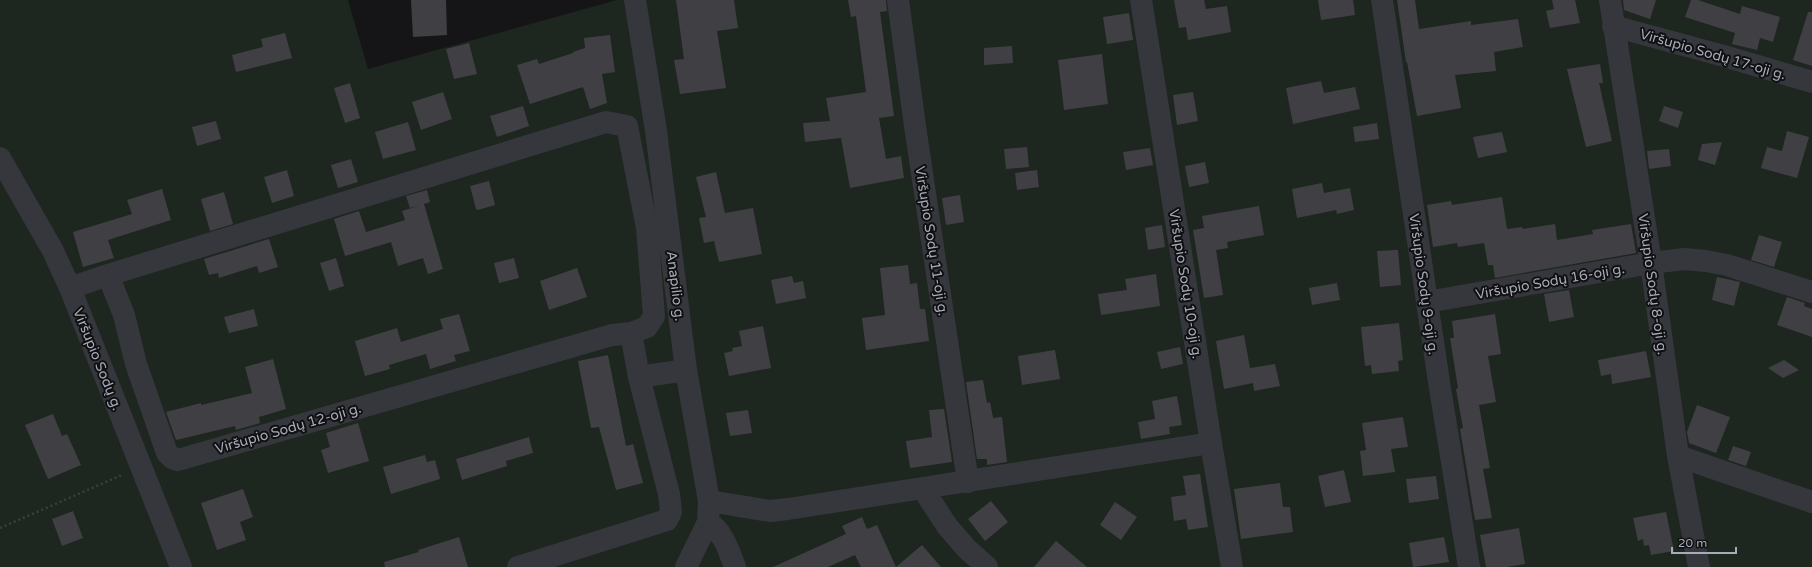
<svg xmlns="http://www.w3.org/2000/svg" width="1812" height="567" font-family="'Varela Round',sans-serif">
	<rect width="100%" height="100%" fill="#151517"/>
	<path fill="#1d261f" d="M 0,0 L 348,0 L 368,69 L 617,0 L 1812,0 L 1812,567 L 0,567 Z"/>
	<path fill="#404044" d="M 411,0 L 446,0 L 447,35 L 413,37 Z
		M 676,0 L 734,0 L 738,28 L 717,31 L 726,88 L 680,94 L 674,60 L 684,59 Z
		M 848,0 L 886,0 L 887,11 L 880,12 L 894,116 L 879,118 L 886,159 L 901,156 L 904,178 L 850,188 L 841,138 L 805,142 L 803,123 L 830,121 L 826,98 L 866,92 L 856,16 L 851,17 Z
		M 1174,0 L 1204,0 L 1206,9 L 1227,6 L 1231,32 L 1188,40 L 1186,27 L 1179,28 Z
		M 1318,0 L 1353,0 L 1355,15 L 1321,20 Z
		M 1397,0 L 1415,0 L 1419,29 L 1471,21 L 1471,25 L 1518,19 L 1523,47 L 1494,52 L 1496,71 L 1455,75 L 1461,108 L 1417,116 L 1407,62 L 1406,62 Z
		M 1552,0 L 1575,0 L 1580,23 L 1550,28 L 1546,11 L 1554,9 Z
		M 1623,0 L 1656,0 L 1650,19 L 1624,10 Z
		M 1691,0 L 1698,0 L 1740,14 L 1742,6 L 1780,17 L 1773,42 L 1760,38 L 1757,50 L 1732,44 L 1735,33 L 1685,17 Z
		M 1808,12 L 1812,12 L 1812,66 L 1793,60 Z
		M 1129,13 L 1133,40 L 1107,44 L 1103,17 Z
		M 285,33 L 292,58 L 236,72 L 232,55 L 263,47 L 261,39 Z
		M 610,35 L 615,72 L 602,74 L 607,103 L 590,109 L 583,87 L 530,104 L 517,65 L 537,59 L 539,64 L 573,53 L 573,52 L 585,48 L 584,38 Z
		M 469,43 L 477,74 L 454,79 L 446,49 Z
		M 1012,46 L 1013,63 L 984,65 L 984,48 Z
		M 1102,54 L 1108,104 L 1064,110 L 1058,60 Z
		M 1600,64 L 1603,83 L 1599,83 L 1612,141 L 1586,147 L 1567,69 Z
		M 1321,81 L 1324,93 L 1355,87 L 1360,109 L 1293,124 L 1286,88 Z
		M 350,83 L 360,118 L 345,123 L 334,88 Z
		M 443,92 L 452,119 L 421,130 L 412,102 Z
		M 1193,92 L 1198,121 L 1177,125 L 1173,95 Z
		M 523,106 L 529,126 L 497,137 L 490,116 Z
		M 1664,106 L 1683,112 L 1678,128 L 1659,121 Z
		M 216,121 L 221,139 L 197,146 L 192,127 Z
		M 408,122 L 416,150 L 383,159 L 375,132 Z
		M 1377,123 L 1379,139 L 1355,142 L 1353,127 Z
		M 1787,131 L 1809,137 L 1797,178 L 1761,168 L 1767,147 L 1782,151 Z
		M 1502,132 L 1507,152 L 1478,158 L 1473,137 Z
		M 1722,142 L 1715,165 L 1698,160 L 1702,144 Z
		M 1027,147 L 1029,167 L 1006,169 L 1004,149 Z
		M 1150,148 L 1153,165 L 1126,170 L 1123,152 Z
		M 1669,149 L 1671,166 L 1649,169 L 1647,151 Z
		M 351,159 L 358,182 L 338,188 L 331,165 Z
		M 1205,162 L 1209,183 L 1189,187 L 1185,166 Z
		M 287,170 L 294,196 L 272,203 L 264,177 Z
		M 1037,170 L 1039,187 L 1017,190 L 1015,173 Z
		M 716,172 L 725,213 L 753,208 L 762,254 L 719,262 L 714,241 L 704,243 L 699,218 L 706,217 L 696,177 Z
		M 489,181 L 495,205 L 478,210 L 476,209 L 470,186 Z
		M 1322,183 L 1324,193 L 1350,188 L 1354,210 L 1337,214 L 1336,210 L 1297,218 L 1292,189 Z
		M 162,189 L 171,220 L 108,240 L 114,258 L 83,267 L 73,232 L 132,214 L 127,200 Z
		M 427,190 L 430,202 L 424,204 L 443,269 L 428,274 L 423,258 L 398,266 L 391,242 L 345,256 L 334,219 L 359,211 L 366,232 L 405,220 L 402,211 L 421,205 L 410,208 L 406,196 Z
		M 224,192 L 233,224 L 210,231 L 201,199 Z
		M 960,195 L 964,222 L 946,225 L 942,198 Z
		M 1502,197 L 1507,229 L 1522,227 L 1523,229 L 1555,224 L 1557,240 L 1593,234 L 1592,230 L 1631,224 L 1636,253 L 1495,278 L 1493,265 L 1488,265 L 1484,243 L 1458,247 L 1457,243 L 1433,247 L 1427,205 L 1451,201 L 1452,205 Z
		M 1259,206 L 1264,235 L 1227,242 L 1228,248 L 1216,250 L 1223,295 L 1204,298 L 1193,230 L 1204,228 L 1202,216 Z
		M 1162,225 L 1165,247 L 1148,250 L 1145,228 Z
		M 1759,235 L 1782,242 L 1774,267 L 1751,260 Z
		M 269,239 L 278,267 L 259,273 L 257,266 L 219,278 L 218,273 L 209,275 L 204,259 Z
		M 1398,250 L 1401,285 L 1380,287 L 1377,251 Z
		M 336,258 L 344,286 L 329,291 L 320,263 Z
		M 514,258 L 519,278 L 499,283 L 494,263 Z
		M 908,265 L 910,284 L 917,283 L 920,309 L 925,309 L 929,341 L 866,350 L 862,318 L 885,315 L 880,268 Z
		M 577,268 L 587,297 L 549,310 L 540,281 Z
		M 1156,274 L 1160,306 L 1101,315 L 1098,294 L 1127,290 L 1125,279 Z
		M 792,276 L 794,283 L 803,281 L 806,298 L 776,304 L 771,280 Z
		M 1717,277 L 1740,282 L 1734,306 L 1712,300 Z
		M 1337,283 L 1340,300 L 1312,305 L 1309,288 Z
		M 1569,290 L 1574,317 L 1549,322 L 1544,294 Z
		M 1787,297 L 1805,303 L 1804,306 L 1812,309 L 1812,337 L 1777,325 Z
		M 254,309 L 258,326 L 229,333 L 224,317 Z
		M 459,314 L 470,351 L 454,355 L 456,361 L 430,369 L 426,354 L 389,365 L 390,369 L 365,376 L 355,341 L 397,328 L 401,342 L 443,329 L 440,319 Z
		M 1495,314 L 1501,354 L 1488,356 L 1496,402 L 1479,405 L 1490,468 L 1483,469 L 1492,518 L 1475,520 L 1460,429 L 1463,428 L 1456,389 L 1458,388 L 1450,338 L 1454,338 L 1452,321 Z
		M 1399,323 L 1403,360 L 1398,361 L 1399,371 L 1372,374 L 1371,365 L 1365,366 L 1361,327 Z
		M 763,326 L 771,368 L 729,376 L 724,353 L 733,351 L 732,348 L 742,346 L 739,331 Z
		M 1244,335 L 1250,368 L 1275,364 L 1280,386 L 1254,391 L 1253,383 L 1224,389 L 1216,341 Z
		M 1180,347 L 1183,364 L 1161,369 L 1157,352 Z
		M 1055,350 L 1060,379 L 1022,385 L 1018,356 Z
		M 1646,351 L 1651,377 L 1612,384 L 1611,374 L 1601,376 L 1598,360 Z
		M 608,355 L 626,446 L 633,444 L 643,483 L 616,490 L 599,427 L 591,428 L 578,361 Z
		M 273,359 L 286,409 L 259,417 L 260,423 L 236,430 L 235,426 L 176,440 L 166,412 L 201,403 L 201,405 L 252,393 L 245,367 Z
		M 1784,360 L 1799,370 L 1783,378 L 1768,368 Z
		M 983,380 L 987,403 L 990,402 L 993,418 L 1002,417 L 1007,462 L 987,465 L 987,459 L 977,459 L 966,382 Z
		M 1177,396 L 1182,425 L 1169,427 L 1170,434 L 1141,439 L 1138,422 L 1155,419 L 1152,401 Z
		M 1697,405 L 1730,417 L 1716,453 L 1689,443 L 1687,432 Z
		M 944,409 L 952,462 L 910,468 L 906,441 L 932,437 L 929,410 Z
		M 748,410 L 752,433 L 730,436 L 726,413 Z
		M 53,414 L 62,436 L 67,434 L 81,465 L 48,479 L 25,425 Z
		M 1403,417 L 1408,447 L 1391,449 L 1395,472 L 1363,476 L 1360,451 L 1366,450 L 1362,423 Z
		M 358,423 L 369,461 L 328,473 L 321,450 L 330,447 L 326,433 Z
		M 529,437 L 533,453 L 506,461 L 507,466 L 462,480 L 456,459 Z
		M 1733,446 L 1751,452 L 1746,466 L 1728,460 Z
		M 425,455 L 427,462 L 435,460 L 440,479 L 391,494 L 383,467 Z
		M 1344,470 L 1351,502 L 1325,507 L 1318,476 Z
		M 1200,474 L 1208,527 L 1188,530 L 1186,519 L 1174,521 L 1171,497 L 1186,495 L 1183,476 Z
		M 1436,476 L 1439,499 L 1409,503 L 1406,479 Z
		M 1280,483 L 1283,507 L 1290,507 L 1293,532 L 1241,539 L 1234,489 Z
		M 243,489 L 253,517 L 240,522 L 246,540 L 217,550 L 201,503 Z
		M 991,501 L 1008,522 L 985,541 L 968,519 Z
		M 1115,502 L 1137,517 L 1121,540 L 1100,525 Z
		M 73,511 L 83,538 L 62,546 L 52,519 Z
		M 1666,512 L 1674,551 L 1651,555 L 1649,545 L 1644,546 L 1643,539 L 1638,541 L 1633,518 Z
		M 862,517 L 867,529 L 877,525 L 896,567 L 861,567 L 855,555 L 828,567 L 773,567 L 846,534 L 842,526 Z
		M 1519,528 L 1525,564 L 1507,567 L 1486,567 L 1480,535 Z
		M 459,537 L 468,567 L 385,567 L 384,562 L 419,552 L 418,550 Z
		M 1444,537 L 1449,562 L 1413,567 L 1409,543 Z
		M 1056,541 L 1087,567 L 1034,567 Z
		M 922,545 L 941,567 L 896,567 Z"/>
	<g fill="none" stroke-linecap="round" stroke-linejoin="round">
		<path stroke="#3c3e44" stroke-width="2.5" stroke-dasharray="2 3" stroke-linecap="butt" d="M 0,528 L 122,475"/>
		<path stroke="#36373d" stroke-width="22" d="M 635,0 L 656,131 L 686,370 L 709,501 L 708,522 L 686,567
			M 898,0 L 915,126 L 968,482
			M 1141,0 L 1211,443 L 1232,567
			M 1382,0 L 1439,382 L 1469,567
			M 1610,0 L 1651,263 L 1678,456 L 1699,567
			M 1613,26 L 1724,56 L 1812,82
			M 0,158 L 53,251 L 70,288 L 181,567
			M 108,275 L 606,122 L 627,126 L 647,228 L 654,316 L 647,327 L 631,333 L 639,377 L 669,494 L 671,512 L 667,520 L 518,567
			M 70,288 L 108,275 L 124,315 L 136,364 L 167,453 L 172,458 L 178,460 L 612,335 L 631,333
			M 1427,302 L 1651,263 L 1684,259 L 1706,261 L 1727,265 L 1812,292
			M 639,377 L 686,370
			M 1678,456 L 1812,502
			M 923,489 L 947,526 L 967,549 L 987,567
			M 709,501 L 770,511 L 788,509 L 1211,443
			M 708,522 C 723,531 729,551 735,567"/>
	</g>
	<g text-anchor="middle" stroke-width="4" stroke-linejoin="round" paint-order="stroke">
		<g font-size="14" fill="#a7abb8" stroke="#101012">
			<text transform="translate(1713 54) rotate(16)" y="5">Viršupio Sodų 17-oji g.</text>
			<text transform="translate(932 241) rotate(81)" y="5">Viršupio Sodų 11-oji g.</text>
			<text transform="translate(1550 281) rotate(-10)" y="5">Viršupio Sodų 16-oji g.</text>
			<text transform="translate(1186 284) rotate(81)" y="5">Viršupio Sodų 10-oji g.</text>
			<text transform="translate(1424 284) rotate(82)" y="5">Viršupio Sodų 9-oji g.</text>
			<text transform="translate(1653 284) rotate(82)" y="5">Viršupio Sodų 8-oji g.</text>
			<text transform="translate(676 286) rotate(83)" y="5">Anapilio g.</text>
			<text transform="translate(98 359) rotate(68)" y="5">Viršupio Sodų g.</text>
			<text transform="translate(288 428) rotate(-16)" y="5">Viršupio Sodų 12-oji g.</text>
		</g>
	</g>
	<path d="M1672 547v6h64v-6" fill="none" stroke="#a7abb8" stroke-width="2"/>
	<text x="1678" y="547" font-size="12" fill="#a7abb8" stroke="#101012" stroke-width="3" paint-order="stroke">20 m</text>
</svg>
